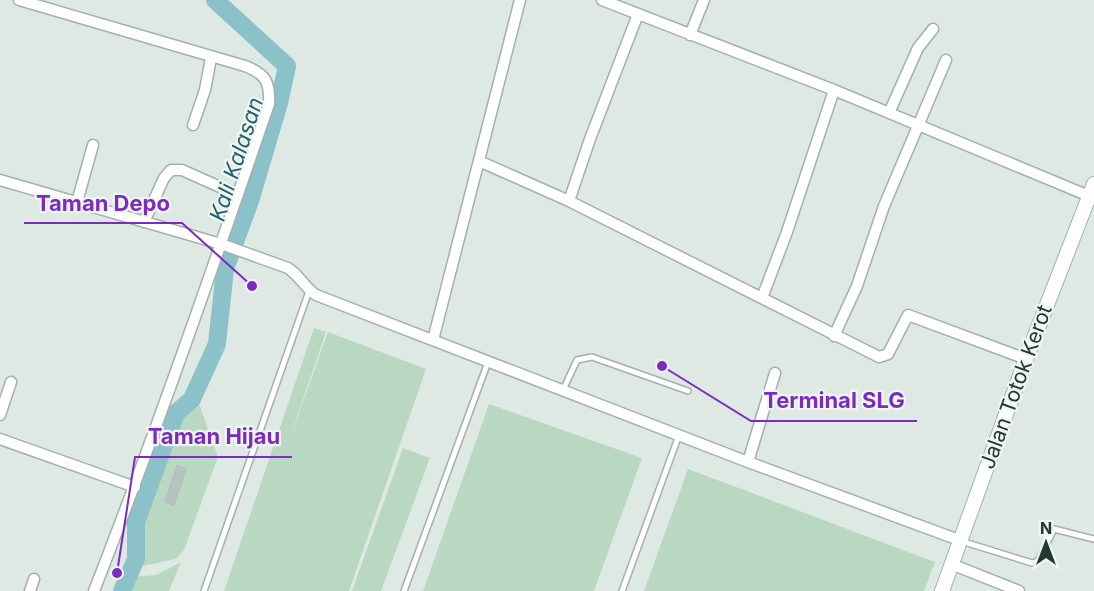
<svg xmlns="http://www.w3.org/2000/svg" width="1094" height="591" font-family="Inter,sans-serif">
	<rect width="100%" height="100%" fill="#dfe9e4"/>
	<path fill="#b9d8c1" d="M 314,328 L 326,332 L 288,444 L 328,332 L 426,369 L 349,591 L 224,591 Z
		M 193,404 L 199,404 L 218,457 L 184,550 L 176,559 L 138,567 L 142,548 L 140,521 L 181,416 Z
		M 489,404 L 642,458 L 594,591 L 423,591 Z
		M 403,448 L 430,458 L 381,591 L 352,591 Z
		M 688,469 L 935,562 L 924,591 L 644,591 Z
		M 181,562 L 169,591 L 129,591 L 134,577 L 156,575 Z"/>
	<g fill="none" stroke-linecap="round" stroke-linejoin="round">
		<path stroke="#8bc1c9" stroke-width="18" d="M 122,591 L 136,559 L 136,522 L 176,413 L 192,399 L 217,344 L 225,269 L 250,201 L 279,103 L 287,66 L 215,0"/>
	</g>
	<path fill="#b5c3bd" stroke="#b2c1bb" stroke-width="1.5" d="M 177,466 L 186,469 L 174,505 L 165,502 Z"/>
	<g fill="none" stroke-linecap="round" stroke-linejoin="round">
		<g stroke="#a3b0ab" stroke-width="8">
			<path id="lane" d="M 563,390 L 577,360 L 592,357 L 688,391
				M 961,541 L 1032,563 L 1038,561 L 1054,529 L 1094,539
				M 204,591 L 309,291
				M 404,591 L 488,362
				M 622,591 L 679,435"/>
		</g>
		<g stroke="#a3b0ab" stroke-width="13">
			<path id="street" d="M 19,0 L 245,66 C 266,74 270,82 269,104 C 213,267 157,430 94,591
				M 602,0 L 834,90 L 1089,196
				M 690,35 L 704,0
				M 889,113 L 918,48 L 933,29
				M 193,125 L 205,90 L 211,58
				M 479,161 L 569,201 L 590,139 L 638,14
				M 0,180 L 221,244 L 288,268 C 300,276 305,288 316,295 L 748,462 L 959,540
				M 569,201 L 879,357 L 888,354 L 908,315 L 1026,359
				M 77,202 L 93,145
				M 144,222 L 164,178 L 171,170 L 182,170 L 238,195
				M 762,298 L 787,232 L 834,90
				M 834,336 L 857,286 L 884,206 L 946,60
				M 433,340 L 520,0
				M 0,415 L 11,382
				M 0,439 L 135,487
				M 748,462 L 775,373
				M 951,564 L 1019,591
				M 30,591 L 34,579"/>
		</g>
		<g stroke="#9fb3ac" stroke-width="16">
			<path id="secondary" d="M 942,591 L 1026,359 L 1094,184"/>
		</g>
		<use href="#lane" stroke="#fff" stroke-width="5"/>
		<use href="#street" stroke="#fff" stroke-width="10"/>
		<use href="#secondary" stroke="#fff" stroke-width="14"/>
	</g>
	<g text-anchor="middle" stroke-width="4.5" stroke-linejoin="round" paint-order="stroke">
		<g font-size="21" fill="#223731" stroke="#eff6f2">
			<text transform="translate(1016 387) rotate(-70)" y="7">Jalan Totok Kerot</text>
		</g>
		<g font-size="22" font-style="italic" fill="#22616c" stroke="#eff6f2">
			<text transform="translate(236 159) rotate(-72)" y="8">Kali Kalasan</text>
		</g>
	</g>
	<path fill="none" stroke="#7b2cbf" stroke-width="2" d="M252 286L182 223H24M662 366L751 421H917M117 573L135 457H292"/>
	<g fill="#7b2cbf" stroke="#eff6f2" stroke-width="2">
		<circle cx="252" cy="286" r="6"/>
		<circle cx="662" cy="366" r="6"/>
		<circle cx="117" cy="573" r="6"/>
	</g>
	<g font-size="22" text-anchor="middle" font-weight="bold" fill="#7b2cbf" stroke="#eff6f2" stroke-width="4.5" stroke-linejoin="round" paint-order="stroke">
		<text x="103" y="211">Taman Depo</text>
		<text x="834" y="408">Terminal SLG</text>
		<text x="214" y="444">Taman Hijau</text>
	</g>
	<g transform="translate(1046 543)" stroke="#eff6f2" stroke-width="4.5" paint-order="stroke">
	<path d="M0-4.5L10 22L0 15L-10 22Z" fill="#223731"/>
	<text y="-9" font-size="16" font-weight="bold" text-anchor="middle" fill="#223731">N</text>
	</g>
</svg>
